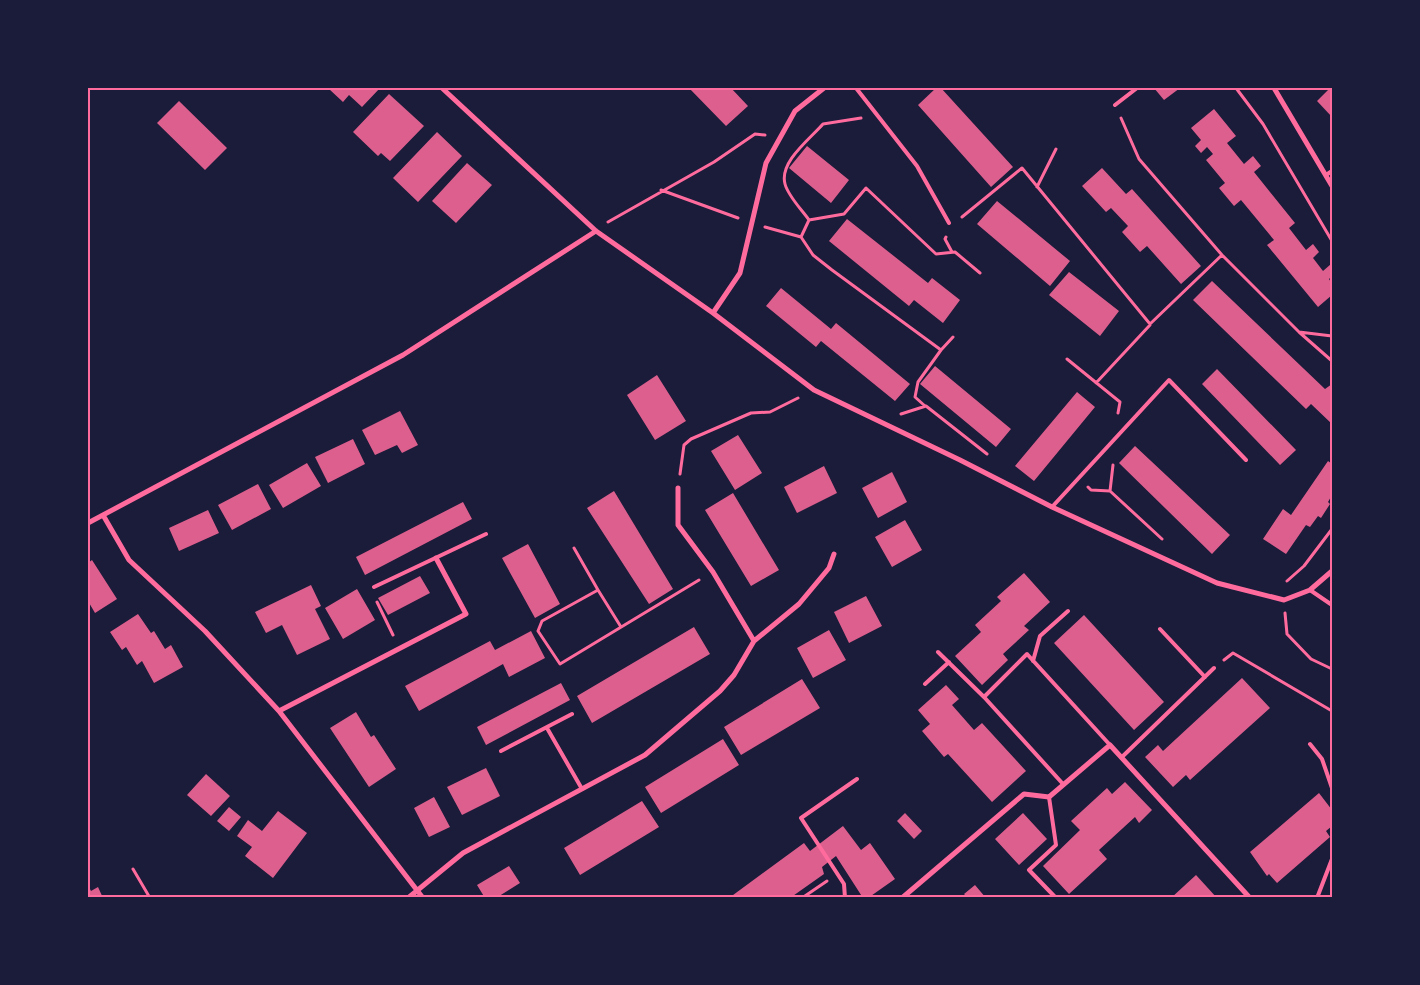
<svg xmlns="http://www.w3.org/2000/svg" width="1420" height="985" font-family="'Work Sans',sans-serif">
	<rect width="100%" height="100%" fill="#1b1b3a"/>
	<path fill="#dd5f8e" d="M 330,88 L 380,88 L 362,107 L 349,95 L 343,102 L 329,89 Z
		M 689,88 L 731,88 L 748,106 L 726,126 Z
		M 936,88 L 941,88 L 1013,167 L 991,187 L 918,105 Z
		M 1154,88 L 1180,88 L 1164,100 Z
		M 1330,88 L 1332,88 L 1332,117 L 1317,101 Z
		M 389,94 L 424,126 L 390,161 L 381,153 L 378,156 L 353,132 Z
		M 179,101 L 227,148 L 205,170 L 157,123 Z
		M 1214,109 L 1236,136 L 1227,143 L 1244,164 L 1253,156 L 1261,166 L 1254,172 L 1295,223 L 1289,228 L 1306,250 L 1313,244 L 1319,252 L 1313,258 L 1323,271 L 1331,264 L 1332,265 L 1332,276 L 1329,279 L 1332,284 L 1332,295 L 1318,307 L 1267,245 L 1274,240 L 1241,200 L 1234,206 L 1219,188 L 1225,183 L 1206,160 L 1213,154 L 1207,147 L 1201,153 L 1195,146 L 1201,140 L 1191,128 Z
		M 437,132 L 462,156 L 418,202 L 393,178 Z
		M 807,146 L 849,180 L 831,203 L 789,168 Z
		M 467,163 L 492,185 L 456,223 L 432,201 Z
		M 1102,168 L 1126,194 L 1132,189 L 1201,266 L 1181,284 L 1147,246 L 1140,252 L 1122,232 L 1128,226 L 1111,208 L 1106,212 L 1082,186 Z
		M 997,201 L 1070,261 L 1050,286 L 977,224 Z
		M 847,219 L 928,283 L 932,278 L 960,300 L 943,323 L 914,300 L 909,306 L 829,241 Z
		M 1069,272 L 1119,311 L 1100,336 L 1049,295 Z
		M 1212,281 L 1325,389 L 1332,384 L 1332,424 L 1311,404 L 1306,409 L 1193,300 Z
		M 781,288 L 831,329 L 836,323 L 910,384 L 895,401 L 821,341 L 816,347 L 766,306 Z
		M 935,366 L 1011,429 L 996,447 L 920,384 Z
		M 1217,369 L 1296,450 L 1280,465 L 1202,384 Z
		M 657,375 L 686,421 L 655,440 L 627,395 Z
		M 1077,392 L 1095,407 L 1034,481 L 1015,466 Z
		M 400,411 L 418,445 L 402,453 L 397,445 L 375,455 L 362,430 Z
		M 738,435 L 762,473 L 735,490 L 711,451 Z
		M 353,439 L 365,464 L 328,483 L 315,457 Z
		M 1135,446 L 1230,535 L 1212,554 L 1119,463 Z
		M 1328,461 L 1332,464 L 1332,495 L 1328,502 L 1330,504 L 1321,518 L 1318,516 L 1310,527 L 1306,525 L 1286,554 L 1263,539 L 1283,509 L 1291,515 Z
		M 307,463 L 321,486 L 283,508 L 269,485 Z
		M 824,466 L 837,493 L 797,513 L 784,487 Z
		M 892,472 L 907,502 L 878,518 L 862,488 Z
		M 258,484 L 271,509 L 232,530 L 218,505 Z
		M 614,491 L 673,589 L 649,604 L 587,508 Z
		M 733,493 L 779,570 L 751,586 L 705,510 Z
		M 463,502 L 472,519 L 365,575 L 356,557 Z
		M 208,510 L 219,533 L 179,551 L 169,528 Z
		M 905,520 L 922,550 L 892,567 L 875,537 Z
		M 528,544 L 560,604 L 535,618 L 502,558 Z
		M 92,560 L 117,599 L 95,613 L 88,601 L 88,563 Z
		M 1024,573 L 1050,602 L 1024,626 L 1029,630 L 1003,654 L 1008,660 L 982,685 L 955,656 L 981,632 L 975,625 L 1001,601 L 997,597 Z
		M 420,576 L 430,593 L 388,615 L 378,598 Z
		M 311,585 L 321,606 L 315,609 L 330,639 L 297,655 L 282,625 L 266,633 L 255,612 Z
		M 357,589 L 375,620 L 343,639 L 325,608 Z
		M 866,596 L 882,626 L 849,643 L 834,612 Z
		M 138,614 L 151,633 L 154,631 L 165,649 L 171,645 L 183,667 L 154,683 L 142,661 L 137,665 L 126,647 L 122,650 L 110,632 Z
		M 1084,615 L 1164,702 L 1134,730 L 1054,643 Z
		M 694,627 L 710,654 L 592,723 L 577,696 Z
		M 829,630 L 846,660 L 813,678 L 797,648 Z
		M 531,631 L 545,658 L 509,677 L 503,664 L 419,711 L 405,686 L 490,641 L 495,650 Z
		M 1242,678 L 1270,708 L 1190,780 L 1186,775 L 1173,787 L 1145,757 L 1158,745 L 1163,751 Z
		M 802,679 L 820,708 L 741,755 L 724,727 Z
		M 561,683 L 570,700 L 486,745 L 477,727 Z
		M 946,685 L 959,699 L 952,705 L 974,730 L 982,723 L 1026,771 L 992,802 L 948,754 L 944,757 L 922,731 L 930,724 L 918,710 Z
		M 356,712 L 371,737 L 374,735 L 396,769 L 369,787 L 330,728 Z
		M 723,739 L 739,765 L 661,813 L 645,787 Z
		M 486,768 L 500,796 L 462,815 L 447,787 Z
		M 206,774 L 230,796 L 211,816 L 187,795 Z
		M 1125,782 L 1152,810 L 1139,823 L 1135,817 L 1099,850 L 1107,859 L 1069,894 L 1043,866 L 1080,830 L 1071,821 L 1107,788 L 1112,794 Z
		M 1319,793 L 1332,810 L 1332,826 L 1326,831 L 1330,837 L 1277,883 L 1269,874 L 1267,876 L 1250,852 Z
		M 434,797 L 450,827 L 429,837 L 414,808 Z
		M 642,801 L 659,827 L 580,875 L 564,848 Z
		M 229,807 L 241,817 L 229,831 L 217,821 Z
		M 278,811 L 307,833 L 273,878 L 245,856 L 252,847 L 237,836 L 248,820 L 262,831 Z
		M 905,813 L 922,831 L 914,839 L 897,821 Z
		M 1023,813 L 1047,839 L 1019,865 L 995,839 Z
		M 843,826 L 861,850 L 870,843 L 895,879 L 868,898 L 863,898 L 836,856 L 822,867 L 824,874 L 790,898 L 729,898 L 804,843 L 810,851 Z
		M 509,866 L 520,883 L 496,898 L 485,898 L 477,885 Z
		M 1196,875 L 1217,898 L 1171,898 Z
		M 88,885 L 91,891 L 98,887 L 103,898 L 88,898 Z
		M 975,885 L 986,898 L 968,898 L 964,894 Z"/>
	<g fill="none" stroke-linecap="round" stroke-linejoin="round">
		<path stroke="#ff6b9d" stroke-width="3" d="M 1236,88 L 1263,124 L 1332,241
			M 1121,118 L 1139,159 L 1222,255 L 1299,332 L 1332,336
			M 1037,187 L 1056,149
			M 661,190 L 738,218
			M 962,217 L 1022,168 L 1150,324 L 1222,255
			M 809,220 L 844,214 L 866,188 L 936,254 L 955,252 L 980,273
			M 608,222 L 714,162 L 755,134 L 765,135
			M 765,227 L 801,237 L 813,255 L 832,270 L 941,350 L 953,337
			M 801,237 L 809,220 C 802,210 788,196 785,184 C 779,162 810,139 823,124 L 861,118
			M 946,237 L 945,239 L 952,252
			M 1299,332 L 1332,361
			M 1067,359 L 1120,402 L 1118,413
			M 1096,383 L 1150,325
			M 925,406 L 915,397 L 918,382 L 941,350
			M 901,414 L 926,406 L 987,454
			M 680,474 L 684,445 L 691,439 L 751,413 L 770,412 L 798,398
			M 1088,487 L 1091,490 L 1110,491 L 1162,539
			M 1110,491 L 1113,465
			M 574,548 L 598,590
			M 1287,581 L 1304,566 L 1332,529
			M 377,602 L 393,635
			M 1285,613 L 1287,634 L 1311,659 L 1332,669
			M 621,627 L 598,590 L 542,621 L 538,631 L 560,664 L 699,580
			M 1224,660 L 1233,653 L 1332,711
			M 133,869 L 150,898
			M 802,898 L 827,881"/>
		<path stroke="#ff6b9d" stroke-width="4" d="M 856,88 L 917,166 L 949,223
			M 1115,105 L 1137,88
			M 1326,175 L 1332,171
			M 1052,507 L 1169,380 L 1246,460
			M 374,587 L 486,534
			M 1310,590 L 1332,605
			M 1160,629 L 1205,677
			M 938,652 L 984,697
			M 1033,661 L 1040,636 L 1068,611
			M 925,684 L 949,662
			M 547,728 L 582,789
			M 1310,744 L 1322,759 L 1332,788
			M 501,751 L 572,714
			M 1123,756 L 1214,668
			M 1063,784 L 984,697 L 1027,654 L 1110,745
			M 1049,797 L 1056,845 L 1029,870 L 1056,898
			M 845,898 L 844,884 L 801,818 L 857,779
			M 1317,898 L 1332,859"/>
		<path stroke="#ff6b9d" stroke-width="5" d="M 442,88 L 596,231 L 713,313 L 814,390 L 960,460 L 1052,507 L 1217,583 L 1284,600 L 1310,590 L 1332,571
			M 1274,88 L 1332,186
			M 713,313 L 740,273 L 766,163 L 795,111 L 824,88
			M 678,488 L 678,525 L 713,572 L 754,641
			M 103,515 L 129,560 L 205,631 L 279,711 L 423,898
			M 88,523 L 403,355 L 596,231
			M 279,711 L 466,614 L 436,558
			M 408,898 L 463,853 L 645,755 L 720,691 L 734,675 L 754,641 L 799,604 L 829,568 L 834,554
			M 902,898 L 1024,794 L 1049,797 L 1110,745 L 1250,898"/>
	</g>
	<rect width="1420" height="985" fill="none" stroke="#1b1b3a" stroke-width="178"/>
	<rect x="89" y="89" width="1242" height="807" fill="none" stroke="#ff6b9d" stroke-width="2"/>
</svg>
